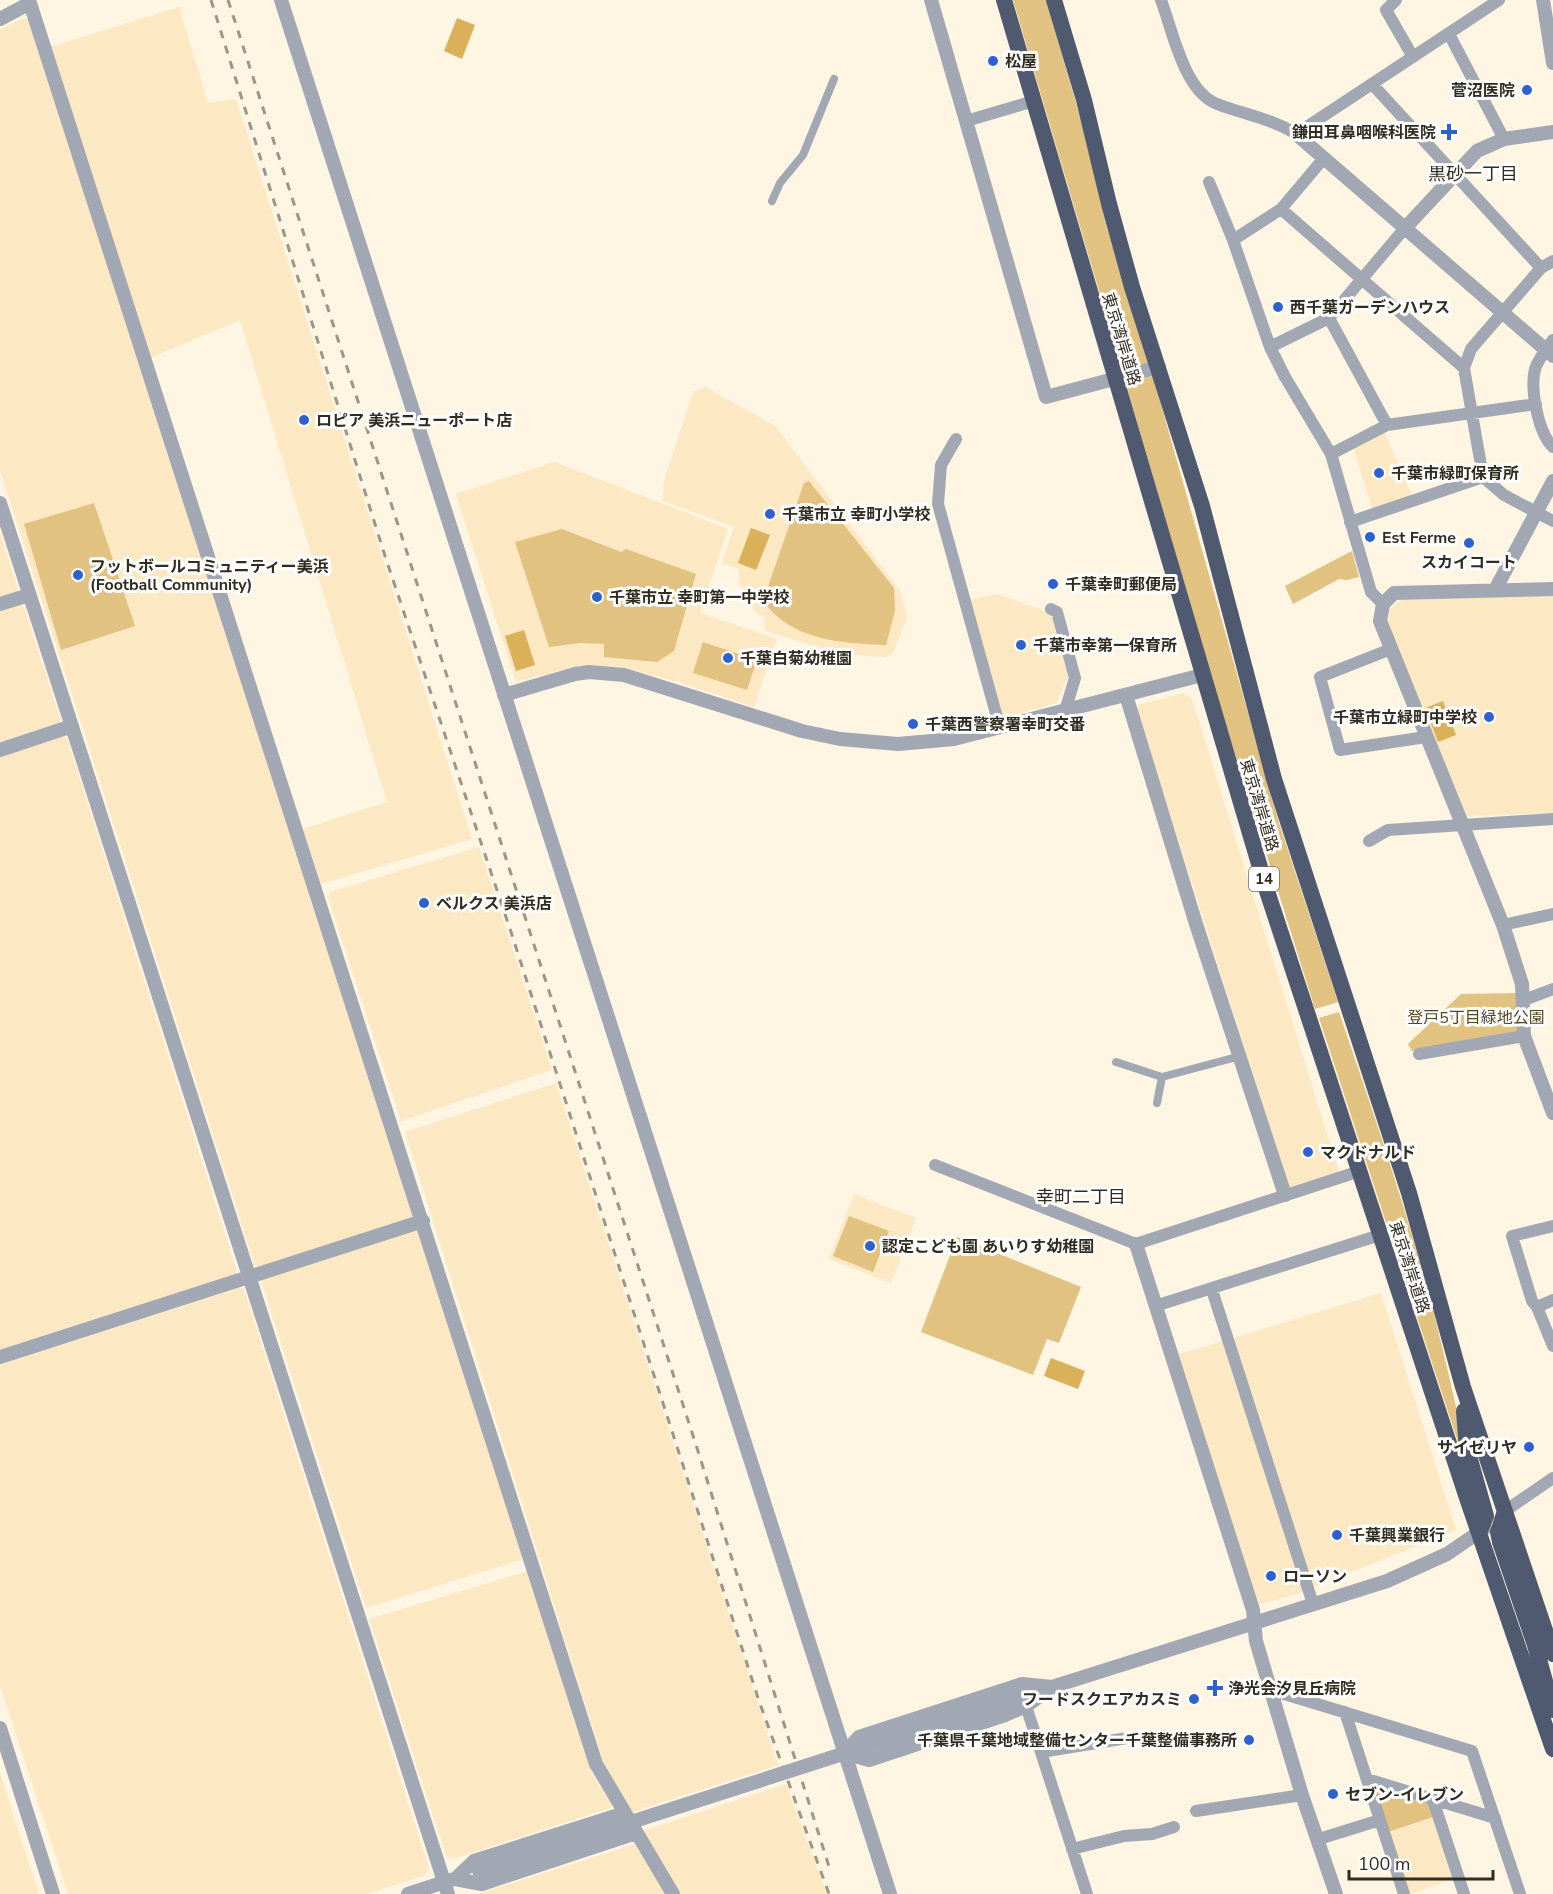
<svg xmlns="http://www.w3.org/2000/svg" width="1553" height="1894" font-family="'Nunito Sans','Noto Sans JP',sans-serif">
	<rect width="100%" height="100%" fill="#fef5e3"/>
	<path fill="#fce9c4" d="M 179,7 L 208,103 L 236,99 L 472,839 L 321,884 L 303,829 L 387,802 L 240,320 L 150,358 L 51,47 Z
		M 23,18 L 30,21 L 413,1214 L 412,1218 L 260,1267 L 255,1266 L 0,470 L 0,30 Z
		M 705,387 L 775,426 L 901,592 L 907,618 L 893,653 L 886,657 L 845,655 L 765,631 L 764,617 L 755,612 L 739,584 L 739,569 L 722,563 L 734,527 L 663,501 L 664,481 L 693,392 Z
		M 1382,432 L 1385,433 L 1411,493 L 1408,499 L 1373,511 L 1353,447 Z
		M 555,462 L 728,529 L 700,613 L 777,639 L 754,707 L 681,683 L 678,678 L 677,682 L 627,668 L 581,665 L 516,682 L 456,494 Z
		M 0,531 L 18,589 L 17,593 L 0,598 Z
		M 997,594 L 1051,613 L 1068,677 L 1056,703 L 1005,717 L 1000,716 L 971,600 Z
		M 1553,595 L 1553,813 L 1467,816 L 1462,814 L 1387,622 L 1389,610 L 1403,599 Z
		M 20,605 L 24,607 L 61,720 L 58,724 L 0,743 L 0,612 Z
		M 1184,693 L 1192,699 L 1339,1172 L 1292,1188 L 1289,1187 L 1137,711 L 1139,705 Z
		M 62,736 L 67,738 L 237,1271 L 236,1274 L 0,1350 L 0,756 Z
		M 479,847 L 552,1070 L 401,1121 L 328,897 L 330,892 Z
		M 556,1083 L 778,1765 L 632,1812 L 606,1770 L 405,1132 Z
		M 854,1194 L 916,1218 L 891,1283 L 829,1259 Z
		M 416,1230 L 419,1231 L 524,1559 L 366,1608 L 262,1284 L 263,1279 Z
		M 239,1288 L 244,1289 L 429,1868 L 426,1875 L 366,1894 L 68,1894 L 0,1685 L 0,1365 Z
		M 1381,1293 L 1456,1530 L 1302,1592 L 1262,1604 L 1256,1601 L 1177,1355 Z
		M 528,1571 L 593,1775 L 612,1805 L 610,1808 L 453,1859 L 446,1856 L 369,1619 Z
		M 0,1773 L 39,1894 L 0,1894 Z
		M 786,1784 L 827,1894 L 680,1894 L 643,1831 Z
		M 1433,1817 L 1453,1879 L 1409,1894 L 1388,1832 Z
		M 635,1844 L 665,1894 L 478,1894 L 632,1845 Z"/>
	<path fill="#e1c281" d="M 1013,0 L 1046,0 L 1086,138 L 1105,221 L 1149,365 L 1123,372 Z
		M 1153,376 L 1279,823 L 1338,1002 L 1315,1009 L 1215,690 L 1126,384 Z
		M 809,481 L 894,588 L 895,611 L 886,645 C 841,643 792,641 763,601 L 804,483 Z
		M 94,503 L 135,626 L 61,650 L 24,524 Z
		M 562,529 L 621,552 L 626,549 L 696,574 L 674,651 L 657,662 L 604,657 L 604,644 L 580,643 L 549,647 L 515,542 Z
		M 1352,551 L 1359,577 L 1347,580 L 1339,579 L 1293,604 L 1285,586 Z
		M 703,642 L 757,660 L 747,690 L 693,673 Z
		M 1518,993 L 1517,1034 L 1412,1051 L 1408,1044 L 1461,994 Z
		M 1339,1012 C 1372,1109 1405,1204 1431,1303 C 1449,1370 1462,1438 1479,1506 L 1319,1018 Z
		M 849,1216 L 889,1231 L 873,1272 L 833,1256 Z
		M 957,1237 L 1081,1287 L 1059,1343 L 1047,1339 L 1033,1375 L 921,1332 Z
		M 1380,1787 L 1428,1803 L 1433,1817 L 1388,1832 L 1374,1792 Z"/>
	<path fill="#dab158" d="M 457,18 L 475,25 L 462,59 L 444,51 Z
		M 751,528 L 770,535 L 756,570 L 738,563 Z
		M 524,630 L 535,665 L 516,671 L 505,636 Z
		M 1443,701 L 1456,735 L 1438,742 L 1425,708 Z
		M 1051,1358 L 1085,1371 L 1078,1389 L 1044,1376 Z"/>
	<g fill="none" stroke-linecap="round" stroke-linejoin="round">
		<path stroke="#a1a7b3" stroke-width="8" d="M 772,201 L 780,183 L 803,155 L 834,79
			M 1116,1062 L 1162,1077 L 1233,1058
			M 1157,1103 L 1162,1077"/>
		<path stroke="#a1a7b3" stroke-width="12" d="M 1161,0 C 1173,32 1184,91 1217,104 C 1243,114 1273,119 1296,134 L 1499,0
			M 1396,0 L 1386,10 L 1413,57
			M 1449,34 L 1504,139
			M 1372,84 L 1541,268
			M 966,121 L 1034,101
			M 1209,182 L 1233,240 L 1270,347 L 1285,377 L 1331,454 L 1371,592 L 1383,604
			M 1281,209 L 1464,368
			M 1233,240 L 1281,209 L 1324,158
			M 1553,261 L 1541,268 L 1477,342 L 1471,349 L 1464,368 L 1483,477 L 1504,495 L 1553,521
			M 1329,318 L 1387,425
			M 1553,340 C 1546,349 1539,358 1535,369 C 1530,389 1538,433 1553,447
			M 1270,347 L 1329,318 L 1405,228
			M 956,439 L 941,465 L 938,504 L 1000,728
			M 1331,454 L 1387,425 L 1536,404
			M 1350,522 L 1483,477
			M 1051,609 L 1057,612 L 1075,678 L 1065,711
			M 1391,649 L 1320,677 L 1340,750 L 1426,737
			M 1369,841 L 1388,830 L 1553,819
			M 1503,925 L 1553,914
			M 1524,1000 L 1553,989
			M 1419,1054 L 1524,1036
			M 935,1165 L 1136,1244 L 1360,1171
			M 1553,1226 L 1512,1236 L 1532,1301 L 1537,1307 L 1553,1300
			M 1212,1290 L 1313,1604
			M 1155,1306 L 1380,1235
			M 1537,1307 L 1553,1346
			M 1505,1511 L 1553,1478
			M 1271,1690 L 1472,1751 L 1520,1894
			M 1026,1706 L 1087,1894
			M 1345,1712 L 1404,1894
			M 1041,1752 L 1127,1738
			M 1367,1779 L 1495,1818
			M 1433,1800 L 1464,1894
			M 1196,1811 L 1302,1795
			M 1319,1839 L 1380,1820
			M 1072,1849 L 1124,1836 L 1152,1834 L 1174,1827"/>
		<path stroke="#a1a7b3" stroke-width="14" d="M 29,0 L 596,1764 L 673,1894
			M 281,0 L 890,1894
			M 931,0 L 1046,397 L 1159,367
			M 1543,0 L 1553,63
			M 0,19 L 30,3
			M 1296,134 L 1553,356
			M 1405,228 L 1477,151 L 1504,139 L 1553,132
			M 0,503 L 448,1894
			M 1553,589 L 1394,593 L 1383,604 L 1380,621 L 1503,925 L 1522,984 L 1524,1036 L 1553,1113
			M 1495,590 L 1553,481
			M 0,604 L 29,595
			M 504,695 L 575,674 L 589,672 L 624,675 L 802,731 L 840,739 L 898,744 L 954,739 L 1202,675
			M 1126,695 L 1196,924 L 1285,1195
			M 0,750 L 72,726
			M 1136,1244 L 1253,1610 L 1256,1641 L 1302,1795 L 1336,1894
			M 0,1357 L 423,1221
			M 1022,1684 L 1052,1687 L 1026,1706 L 1005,1715 L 869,1760 L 844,1753 L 859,1737 Z
			M 1001,1703 L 1387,1581 L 1447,1554 L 1485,1528
			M 0,1728 L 53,1894
			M 455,1879 L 482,1884 L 636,1833
			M 455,1879 L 474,1861 L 625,1813
			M 408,1894 L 451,1880"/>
		<path stroke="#4f5a71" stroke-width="16" d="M 1004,0 L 1267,891 L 1468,1501 L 1553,1749
			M 1054,0 L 1084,100 L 1109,204 L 1132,287 L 1202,506 L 1274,779 L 1409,1193 L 1463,1387 L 1553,1654
			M 1464,1411 L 1467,1449 L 1486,1516 L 1479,1533
			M 1505,1511 L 1498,1532 L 1500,1542 L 1535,1645 L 1553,1710"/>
		<path stroke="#9d9686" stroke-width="3" stroke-dasharray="8 8" stroke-linecap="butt" d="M 211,0 L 385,556 L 511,932 L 759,1701 L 829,1894
			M 228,0 L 697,1448 L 831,1873"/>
		<path stroke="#a1a7b3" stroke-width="14" d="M 479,1871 L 1001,1703"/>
	</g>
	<g fill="#2e60cf" stroke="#fff" stroke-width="2">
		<circle cx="993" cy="61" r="6"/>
		<circle cx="1527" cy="90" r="6"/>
		<path d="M1446 123h6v6h6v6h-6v6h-6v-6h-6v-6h6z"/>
		<circle cx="1278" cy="307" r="6"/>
		<circle cx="304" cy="420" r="6"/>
		<circle cx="1379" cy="473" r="6"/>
		<circle cx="770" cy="514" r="6"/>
		<circle cx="1370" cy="537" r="6"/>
		<circle cx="1469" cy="543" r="6"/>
		<circle cx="78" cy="575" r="6"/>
		<circle cx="1053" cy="584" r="6"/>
		<circle cx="597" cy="597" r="6"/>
		<circle cx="1021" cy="645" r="6"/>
		<circle cx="728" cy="658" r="6"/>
		<circle cx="1489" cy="717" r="6"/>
		<circle cx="913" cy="724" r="6"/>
		<circle cx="424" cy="903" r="6"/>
		<circle cx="1308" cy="1152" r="6"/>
		<circle cx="870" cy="1246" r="6"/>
		<circle cx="1529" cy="1447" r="6"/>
		<circle cx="1337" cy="1535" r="6"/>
		<circle cx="1271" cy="1576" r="6"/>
		<path d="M1212 1679h6v6h6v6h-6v6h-6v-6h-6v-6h6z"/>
		<circle cx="1194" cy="1699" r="6"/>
		<circle cx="1249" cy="1740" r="6"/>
		<circle cx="1333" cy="1794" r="6"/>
	</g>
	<g text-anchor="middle" stroke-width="6" stroke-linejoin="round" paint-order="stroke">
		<rect fill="#fff" stroke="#6f6b63" stroke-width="1.5" x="1249" y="867" width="30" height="24" rx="4.5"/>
		<g font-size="15" font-weight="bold" fill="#312c20">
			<text x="1264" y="884">14</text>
		</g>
		<g font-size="16" font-weight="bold" fill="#312c20" stroke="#fff" text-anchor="start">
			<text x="1005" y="67">松屋</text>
			<text x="1515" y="96" text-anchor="end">菅沼医院</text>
			<text x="1436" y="138" text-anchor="end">鎌田耳鼻咽喉科医院</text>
			<text x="1290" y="313">西千葉ガーデンハウス</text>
			<text x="316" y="426">ロピア 美浜ニューポート店</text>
			<text x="1391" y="479">千葉市緑町保育所</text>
			<text x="782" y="520">千葉市立 幸町小学校</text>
			<text x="1382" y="543">Est Ferme</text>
			<text x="1469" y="568" text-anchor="middle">スカイコート</text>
			<text x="90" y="572">フットボールコミュニティー美浜<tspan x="90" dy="18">(Football Community)</tspan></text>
			<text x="1065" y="590">千葉幸町郵便局</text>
			<text x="609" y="603">千葉市立 幸町第一中学校</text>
			<text x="1033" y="651">千葉市幸第一保育所</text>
			<text x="740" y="664">千葉白菊幼稚園</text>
			<text x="1477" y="723" text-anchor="end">千葉市立緑町中学校</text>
			<text x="925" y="730">千葉西警察署幸町交番</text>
			<text x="436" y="909">ベルクス 美浜店</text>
			<text x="1320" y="1158">マクドナルド</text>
			<text x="882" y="1252">認定こども園 あいりす幼稚園</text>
			<text x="1517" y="1453" text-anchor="end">サイゼリヤ</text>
			<text x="1349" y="1541">千葉興業銀行</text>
			<text x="1283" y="1582">ローソン</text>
			<text x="1228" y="1694">浄光会汐見丘病院</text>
			<text x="1182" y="1705" text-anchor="end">フードスクエアカスミ</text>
			<text x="1237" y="1746" text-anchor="end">千葉県千葉地域整備センター千葉整備事務所</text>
			<text x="1345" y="1800">セブン-イレブン</text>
		</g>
		<g font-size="16" fill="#312c20" stroke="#fff">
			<text transform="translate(1122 339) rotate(73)" y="6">東京湾岸道路</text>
			<text transform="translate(1260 805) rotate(73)" y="6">東京湾岸道路</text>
			<text transform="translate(1410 1267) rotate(72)" y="6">東京湾岸道路</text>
		</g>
		<g font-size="16" fill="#56451f" stroke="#fff">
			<text x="1476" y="1023">登戸5丁目緑地公園</text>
		</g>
		<g font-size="18" fill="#312c20" stroke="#fff">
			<text x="1473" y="180">黒砂一丁目</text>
			<text x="1081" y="1203">幸町二丁目</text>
		</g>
	</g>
	<path d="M1349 1870v9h144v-9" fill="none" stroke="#312c20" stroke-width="3"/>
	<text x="1358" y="1870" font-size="18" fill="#312c20" stroke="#ffffff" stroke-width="4.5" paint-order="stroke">100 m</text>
</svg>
